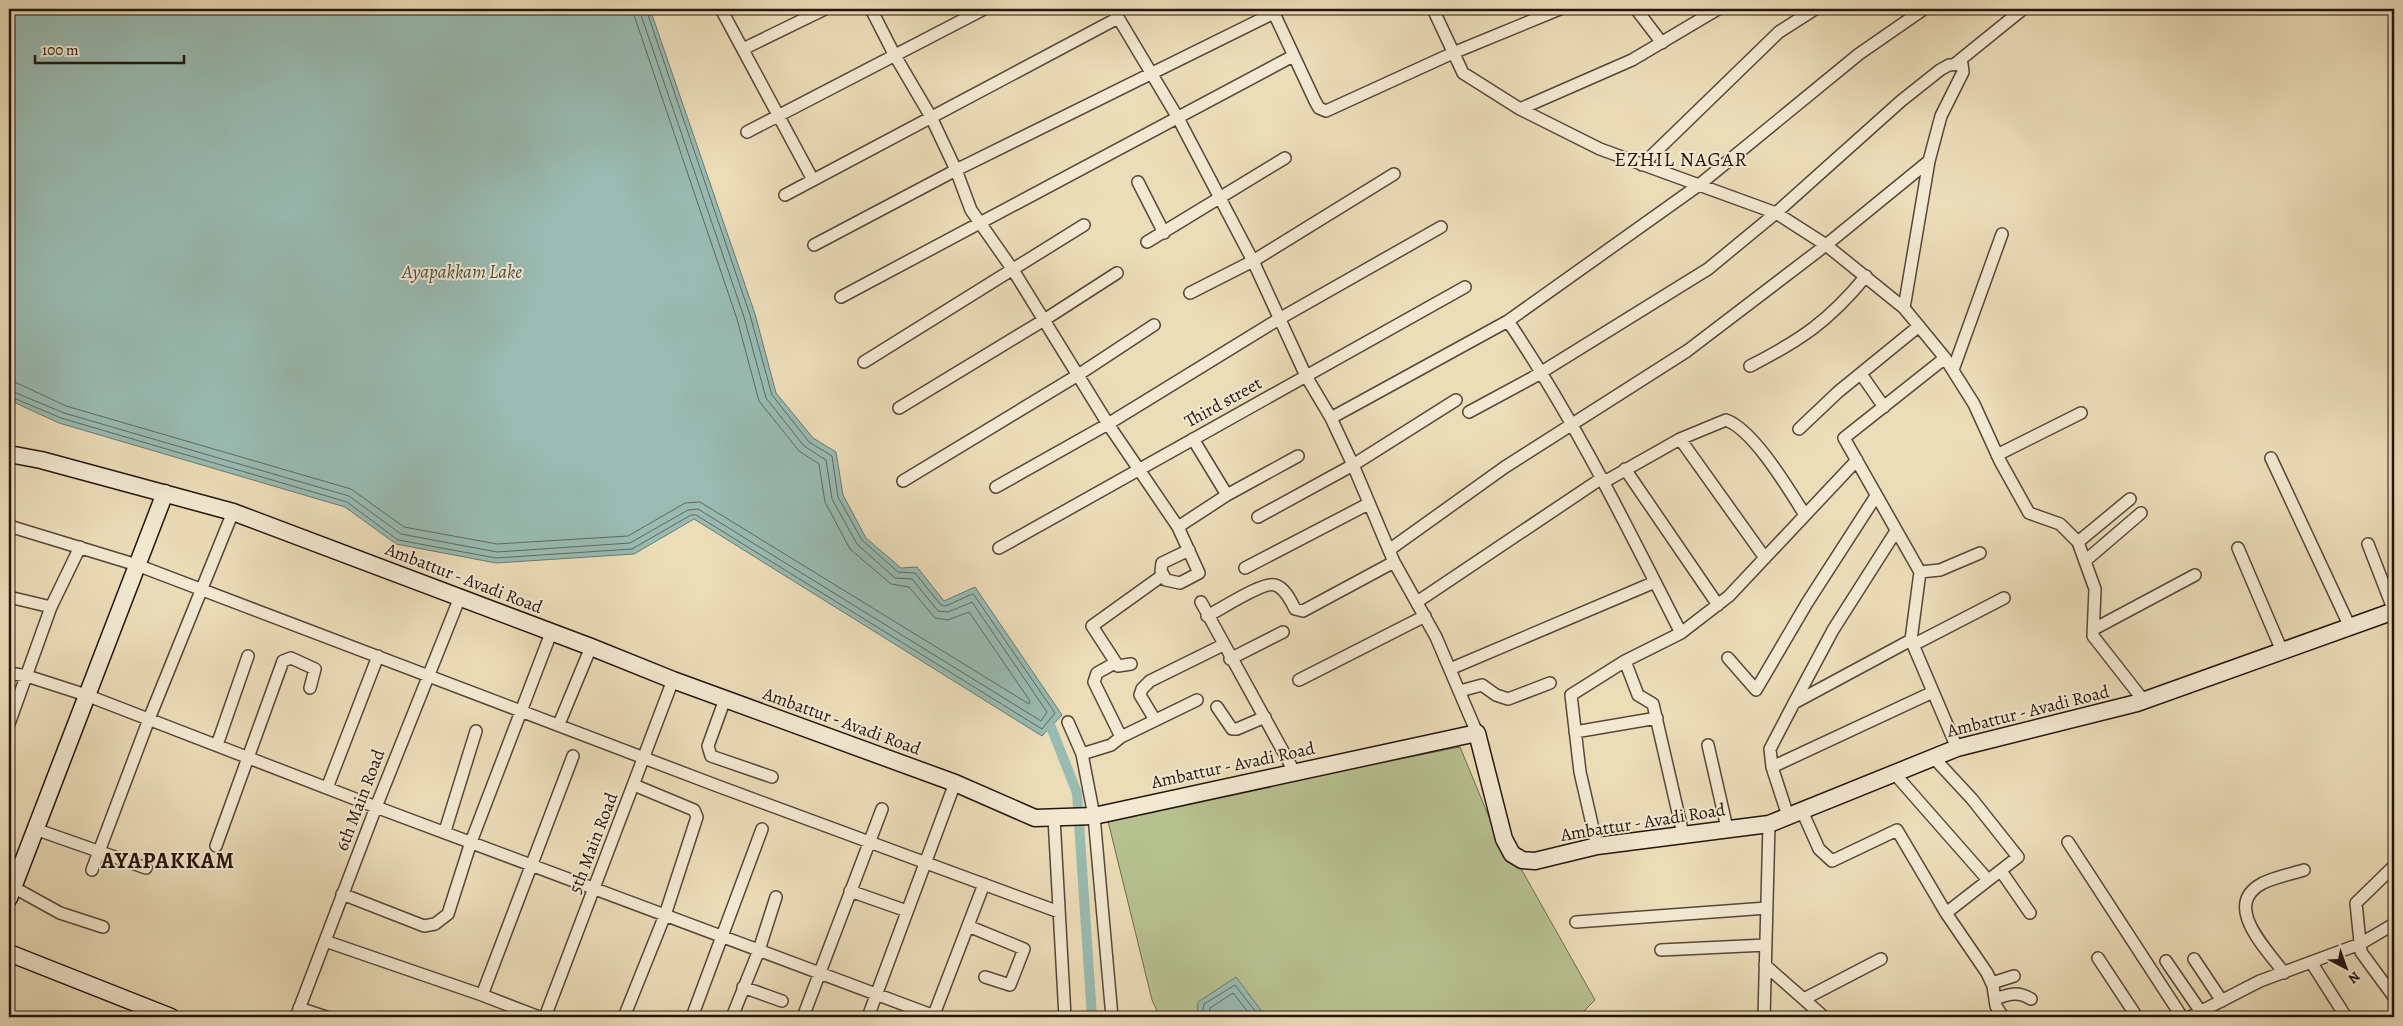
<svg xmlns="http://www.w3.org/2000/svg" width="2403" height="1026" font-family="Alegreya,serif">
	<rect width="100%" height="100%" fill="#ecddb9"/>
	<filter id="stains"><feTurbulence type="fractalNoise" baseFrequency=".004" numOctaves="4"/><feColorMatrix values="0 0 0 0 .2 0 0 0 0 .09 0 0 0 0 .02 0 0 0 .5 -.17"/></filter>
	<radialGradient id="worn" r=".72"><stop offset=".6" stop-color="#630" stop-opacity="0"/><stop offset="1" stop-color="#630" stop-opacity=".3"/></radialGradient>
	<path fill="#b7c190" stroke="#6e6b4e" d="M 1460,747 L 1500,844 L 1515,858 L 1595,1000 L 1578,1017 L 1160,1017 L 1152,1000 L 1107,817 Z"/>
	<path fill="#99bbb2" stroke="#6a7970" d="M 9,9 L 650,9 L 755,314 L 776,393 L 813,438 L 836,452 L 843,495 L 866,538 L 901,568 L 917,567 L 944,601 L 975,587 L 1062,715 L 1042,736 L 694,519 L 634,554 L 496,563 L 396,544 L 345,507 L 59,423 L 9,400 Z
		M 1236,977 L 1266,1017 L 1197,1017 L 1198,1002 Z"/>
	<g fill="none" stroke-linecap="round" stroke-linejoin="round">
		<path stroke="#5e6860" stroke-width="1" d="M 9,382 L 17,383 L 66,406 L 351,489 L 404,527 L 497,544 L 628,536 L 685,503 L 700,502 L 1029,704 L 1030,701 L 969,612 L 948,620 L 935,618 L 909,587 L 891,584 L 850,549 L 825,502 L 819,464 L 799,451 L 759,401 L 737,319 L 632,9
			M 9,390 L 64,413 L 349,496 L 401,534 L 497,552 L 630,543 L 688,510 L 698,509 L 1041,721 L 1047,712 L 972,602 L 948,612 L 938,611 L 912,579 L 895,578 L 857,544 L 832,499 L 826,460 L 804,446 L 766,398 L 744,317 L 639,9
			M 9,396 L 61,418 L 347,502 L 398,540 L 496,558 L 632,549 L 691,515 L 696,515 L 1042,729 L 1055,713 L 974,595 L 972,594 L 946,606 L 941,605 L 915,573 L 898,572 L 862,540 L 838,497 L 832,456 L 809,442 L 772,395 L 750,315 L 646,9
			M 1202,1017 L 1204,1004 L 1235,985 L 1260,1017
			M 1208,1017 L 1210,1008 L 1233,993 L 1252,1017"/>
		<path stroke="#99bbb2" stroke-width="10" d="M 1051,727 L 1077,793 L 1092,1017"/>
		<g stroke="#564738" stroke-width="14">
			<path id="street" d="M 721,9 L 813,180
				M 871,9 L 894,54 L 931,117 L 956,170 L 971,210 L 1013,270 L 1108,424 L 1178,527 L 1199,573 L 1180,583 L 1166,580 L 1161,571 L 1162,563 L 1189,550
				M 1113,9 L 1178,118 L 1253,261 L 1306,376 L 1331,418 L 1353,465 L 1394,562 L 1436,637 L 1477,733
				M 1272,9 L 1315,101 L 1319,108 L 1326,111 L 1453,53 L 1560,9
				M 1433,9 L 1463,73 L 1520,109 L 1600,149 L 1776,213 L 1826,245 L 1904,308 L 1945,358 L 1974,404 L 2000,461 L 2029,513 L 2060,524 L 2078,542 L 2095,589 L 2093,636 L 2144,701
				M 1636,9 L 1662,43
				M 743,49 L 825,9
				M 1955,64 L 2023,9
				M 1520,109 L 1632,60 L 1718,9
				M 747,132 L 984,9
				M 1642,165 L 1779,32 L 1815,9
				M 1138,182 L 1164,233
				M 785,195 L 1118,18
				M 1147,242 L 1285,158
				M 814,245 L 956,170 L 1274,13
				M 1190,293 L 1253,261 L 1394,174
				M 841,297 L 1293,56
				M 864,362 L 1084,225
				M 1750,366 C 1801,340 1829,321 1866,276
				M 1953,370 L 2002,234
				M 1861,374 L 1884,407
				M 899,408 L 1044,320 L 1117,273
				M 1469,412 L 1532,378 L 1708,269 L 1776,213 L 1901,101 L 1940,70 L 1949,65 L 1962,64 L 1963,72 L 1941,116 L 1929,161 L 1904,308
				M 1331,418 L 1508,321
				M 1799,429 L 1838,392 L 1919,326
				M 1680,439 L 1765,558
				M 1997,455 L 2081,413
				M 2271,458 L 2350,627
				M 1625,469 L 1718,605
				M 903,481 L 1078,375 L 1154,325
				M 1604,482 L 1680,439 L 1726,420 C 1754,430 1789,490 1805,515
				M 996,487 L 1108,424 L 1279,319 L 1441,227
				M 1227,495 L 1298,456
				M 1258,517 L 1353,465 L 1456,400
				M 9,526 L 137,565 L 715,785 L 1059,912
				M 1178,527 L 1227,495 L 1193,439
				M 2078,542 L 2130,499
				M 2368,544 L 2394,611
				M 999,548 L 1465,287
				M 2238,548 L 2282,651
				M 1389,550 L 1505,467 L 1687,351 L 1826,245 L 1929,161
				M 2085,561 L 2141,513
				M 1245,568 L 1368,504
				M 1920,572 L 1940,570 L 1980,553
				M 9,597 L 51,607
				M 1201,602 L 1295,773
				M 1417,602 L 1602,478
				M 1207,616 C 1220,610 1263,581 1275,585 C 1285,588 1291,601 1295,609 L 1303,611 L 1394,562
				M 2094,629 L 2195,575
				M 1681,633 C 1627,527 1575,420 1508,321 L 1699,185 L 1859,54 L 1924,9
				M 1911,640 L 1920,572 L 1844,438 L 1945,358
				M 1913,645 L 2004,598
				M 1728,658 L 1756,690 L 1807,603 L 1876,496
				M 1230,659 L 1283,632
				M 1625,661 L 1638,695 L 1653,704 L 1683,834
				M 1115,663 L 1097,673 L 1094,682 L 1121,737
				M 1131,664 L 1118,666 L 1092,626 L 1163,575
				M 1450,669 L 1655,582
				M 9,673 L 27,676 L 86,695 L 376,807 L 937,1017
				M 1299,680 L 1425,616
				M 1460,691 L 1482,685 L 1496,695 L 1508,699 L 1550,683
				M 725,699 L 708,746 L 711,756 L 772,777
				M 1794,703 L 1911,640 L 1957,748
				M 1217,707 L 1232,729 L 1237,729 L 1265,717
				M 1155,720 L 1140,695 L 1142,689 L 1150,681 L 1223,645
				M 1068,722 L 1082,754 L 1094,816 L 1112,1017
				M 9,724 L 51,607 L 80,547
				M 559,724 L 591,647
				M 1575,732 L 1657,718
				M 217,745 L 248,656
				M 1708,745 L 1727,828
				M 1082,754 L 1111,745 L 1121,737 L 1197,700
				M 1933,757 L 1972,799 L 2018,857 L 1946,913
				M 1772,767 L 1770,749 L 1794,703 L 1833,630 L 1896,531
				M 1894,773 L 1988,880
				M 327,788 L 378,656
				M 1802,811 L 1819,849 L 1832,861 L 1897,830 L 1946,913 L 1987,973 L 1993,986 L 1996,1006 L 2003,1017
				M 1788,816 L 1772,767 L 1933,692
				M 1054,818 L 1065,1017
				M 35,829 L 146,868
				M 445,831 L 476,731
				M 2068,842 L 2182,1017
				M 216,846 L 283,661 L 291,658 L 315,669 L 310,688
				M 1597,846 L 1580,772 L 1571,695 L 1625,661 L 1681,633 L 1729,596 L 1857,460
				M 2394,866 L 2356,903 L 2361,952 L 2394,997
				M 92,870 L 149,719 L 233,512
				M 2001,871 L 2030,913
				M 13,887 L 60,913 L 103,927
				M 850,891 L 907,911
				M 342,894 L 424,926 L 435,924 L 448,914 L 471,842 L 551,633
				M 1576,922 L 1767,908
				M 968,926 L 1024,949 L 1010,985 L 985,977
				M 325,941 L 482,995
				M 1661,950 L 1766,945
				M 2098,958 L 2137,1017
				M 2194,959 L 2222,1001
				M 2166,961 L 2201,1012
				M 2311,962 L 2346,1017
				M 1765,965 L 1824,1017
				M 2284,973 C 2266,948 2221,905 2263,883 C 2276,877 2291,874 2304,870
				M 1992,983 L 2014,976
				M 743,987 L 782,1001
				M 1804,999 L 1881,959
				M 1995,999 C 2009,994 2018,991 2031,999
				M 299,1008 L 326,1017
				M 626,1012 L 665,915 L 697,817 L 694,810 L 634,785
				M 296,1017 L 376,807 L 460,597
				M 539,1017 L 482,995 L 573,756
				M 545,1017 L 673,680
				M 692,1017 L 762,829
				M 732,1017 L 759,950 L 776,897
				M 803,1017 L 882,809
				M 868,1017 L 955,783
				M 933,1017 L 984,884
				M 1764,1017 L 1769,824
				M 2190,1017 L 2260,981 L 2360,944 L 2394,924"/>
		</g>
		<g stroke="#24150d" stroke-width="19">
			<path id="secondary" d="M 9,454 L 41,460 L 233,512 L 591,647 L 673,680 L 955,783 L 1035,818 L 1094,816 L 1477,733 L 1504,839 L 1512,854 L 1522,860 L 1535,861 L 1597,846 L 1769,824 L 1957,748 L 2137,703 L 2394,611
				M 9,898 L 165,493
				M 9,953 L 171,1017"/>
		</g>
		<use href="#street" stroke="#f3e9d2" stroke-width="11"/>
		<use href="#secondary" stroke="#f3e9d2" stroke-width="16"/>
	</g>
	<g text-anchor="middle" stroke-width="4" stroke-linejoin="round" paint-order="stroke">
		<g font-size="18" fill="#24150d" stroke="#f3e9d2">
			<text transform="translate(1223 402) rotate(-29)" y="6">Third street</text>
			<text transform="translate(464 578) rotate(21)" y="6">Ambattur - Avadi Road</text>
			<text transform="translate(2028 711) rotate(-14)" y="6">Ambattur - Avadi Road</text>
			<text transform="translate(842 721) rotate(20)" y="6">Ambattur - Avadi Road</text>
			<text transform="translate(1233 765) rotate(-12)" y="6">Ambattur - Avadi Road</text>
			<text transform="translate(360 800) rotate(-69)" y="6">6th Main Road</text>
			<text transform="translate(1643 822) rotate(-9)" y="6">Ambattur - Avadi Road</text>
			<text transform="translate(593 843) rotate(-69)" y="6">5th Main Road</text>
		</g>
		<g font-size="19" font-style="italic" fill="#4d4f47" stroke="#f3e9d2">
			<text x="462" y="278">Ayapakkam Lake</text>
		</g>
		<g font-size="20" letter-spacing="1" fill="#24150d" stroke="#f3e9d2">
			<text x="1681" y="166">EZHIL NAGAR</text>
		</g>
		<g font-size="22" font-weight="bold" letter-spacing="1" fill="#24150d" stroke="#f3e9d2">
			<text x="168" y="868">AYAPAKKAM</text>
		</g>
	</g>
	<rect width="2403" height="1026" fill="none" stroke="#ecddb9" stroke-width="30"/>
	<rect x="10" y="10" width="2383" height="1006" fill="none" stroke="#24150d" stroke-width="2.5"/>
	<rect x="15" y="15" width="2373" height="996" fill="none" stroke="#24150d"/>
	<g transform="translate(2346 968) rotate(139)" stroke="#f3e9d2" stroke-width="4" paint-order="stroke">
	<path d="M0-4L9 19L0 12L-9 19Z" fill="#24150d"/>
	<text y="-8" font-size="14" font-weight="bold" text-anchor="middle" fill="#24150d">N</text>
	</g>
	<path d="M35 55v8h149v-8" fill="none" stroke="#24150d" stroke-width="2.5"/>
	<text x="42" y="55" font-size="15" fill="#24150d" stroke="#f3e9d2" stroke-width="4" paint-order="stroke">100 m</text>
	<rect width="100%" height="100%" filter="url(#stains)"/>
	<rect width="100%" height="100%" fill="url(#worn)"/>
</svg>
